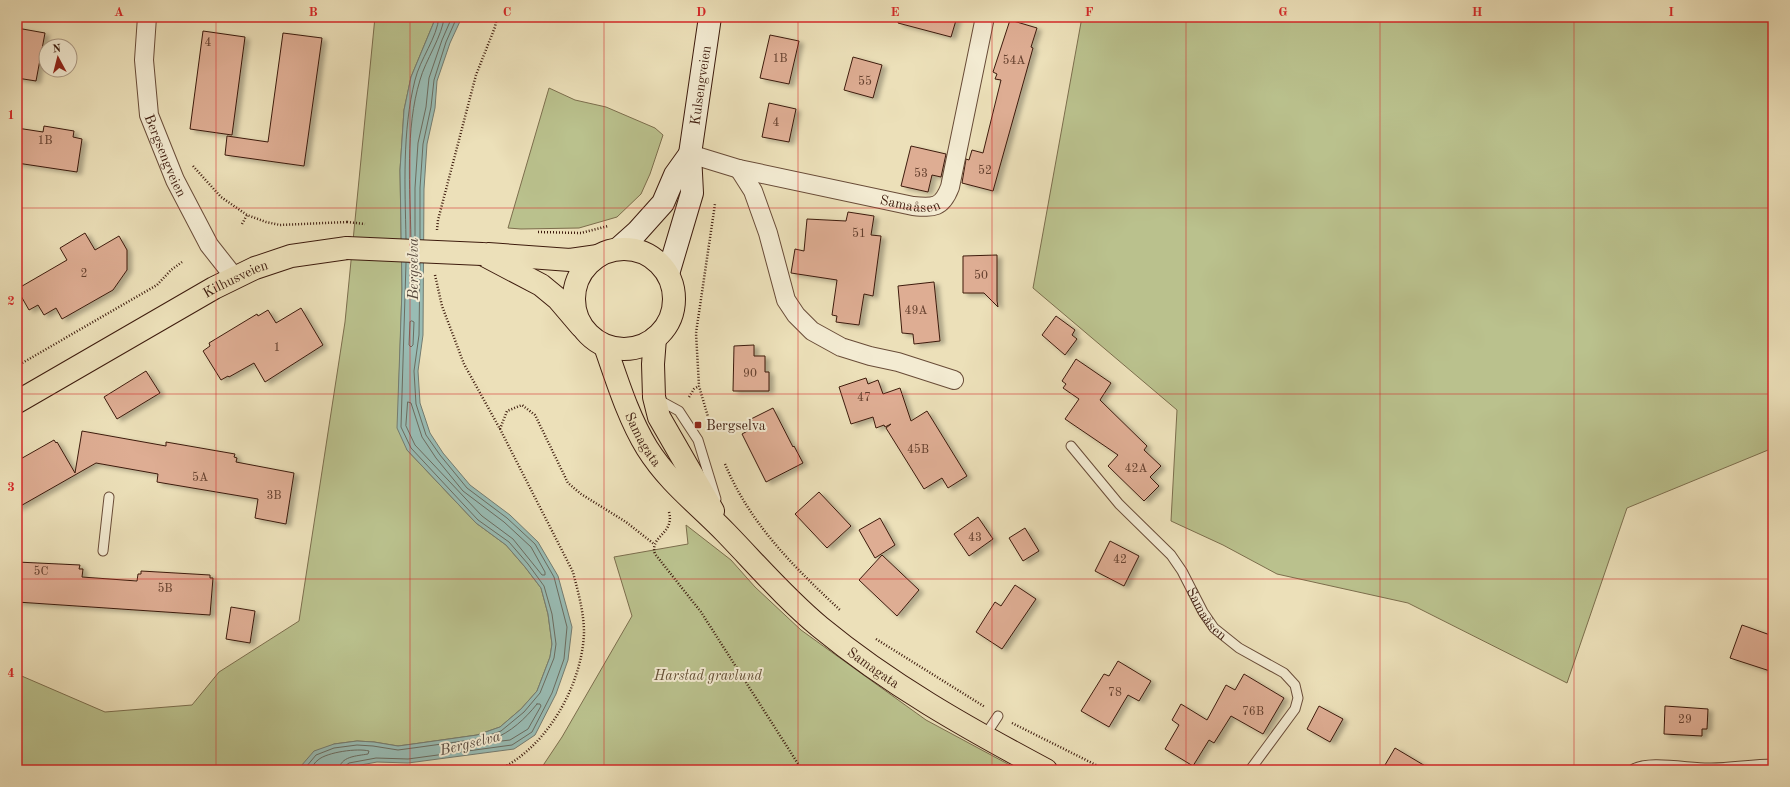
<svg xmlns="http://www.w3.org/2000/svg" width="1790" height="787" font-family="'Old Standard TT',serif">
	<defs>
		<filter id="shadow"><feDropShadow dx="4.5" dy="2.5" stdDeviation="2" flood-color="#0004"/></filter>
	</defs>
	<rect width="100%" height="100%" fill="#ece0b9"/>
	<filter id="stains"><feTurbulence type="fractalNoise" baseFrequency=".005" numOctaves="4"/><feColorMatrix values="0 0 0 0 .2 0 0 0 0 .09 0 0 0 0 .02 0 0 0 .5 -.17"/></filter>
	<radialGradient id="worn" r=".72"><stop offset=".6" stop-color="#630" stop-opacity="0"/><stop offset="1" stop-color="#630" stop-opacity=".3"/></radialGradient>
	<path fill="#bac18d" stroke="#7c6e4d" d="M 375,17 L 436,17 L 411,77 L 404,110 L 400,170 L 402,289 L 399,383 L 407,450 L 476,523 L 506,545 L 525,567 L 541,588 L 548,614 L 552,644 L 550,657 L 537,691 L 521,709 L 500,727 L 477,735 L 413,744 L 398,746 L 374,742 L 357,741 L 334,744 L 301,766 L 301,770 L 17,770 L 17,674 L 105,712 L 192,705 L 219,672 L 299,621 L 345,322 Z
		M 1082,17 L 1773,17 L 1773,448 L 1627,508 L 1567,683 L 1408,603 L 1277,574 L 1223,545 L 1171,521 L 1177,410 L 1033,288 Z
		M 549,88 L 575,100 L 606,107 L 655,128 L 663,135 L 650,174 L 641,194 L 617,217 L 579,228 L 521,229 L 508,228 Z
		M 686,525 L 731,560 L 755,587 L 801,630 L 926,720 L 1019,770 L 540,770 L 562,737 L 632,616 L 614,557 L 688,544 Z"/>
	<path fill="#99bcb4" stroke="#747c71" d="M 436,17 L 462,17 L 450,43 L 437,81 L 435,108 L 427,144 L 424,189 L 423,335 L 418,371 L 420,403 L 430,433 L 443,453 L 470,485 L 510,515 L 538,542 L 558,576 L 572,627 L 568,660 L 556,694 L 535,735 L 514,749 L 408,763 L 377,762 L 350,767 L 347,770 L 301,770 L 301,766 L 314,751 L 334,744 L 357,741 L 374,742 L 398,746 L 413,744 L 477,735 L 500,727 L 521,709 L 537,691 L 550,657 L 552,644 L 548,614 L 541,588 L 525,567 L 506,545 L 476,523 L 407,450 L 397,428 L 402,289 L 400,170 L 404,110 L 411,77 Z"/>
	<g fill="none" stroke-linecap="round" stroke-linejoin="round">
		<path stroke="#6b6c60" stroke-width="1" d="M 406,239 C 405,186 402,132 415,80 C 420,59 437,38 439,17
			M 411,239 C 410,188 405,129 420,80 C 425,61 443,35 444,17
			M 415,239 L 415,188 L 418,143 L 426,107 L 429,78 L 442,40 L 452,17
			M 420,239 L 420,188 L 423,144 L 431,107 L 434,80 L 446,42 L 457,17
			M 412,321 L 414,322 L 413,345 L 411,347 L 409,345 L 410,322 Z
			M 408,402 L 411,403 L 422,437 L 436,458 L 463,491 L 504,522 L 531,547 L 545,572 L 545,575 L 542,575 L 513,539 L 482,516 L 415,445 L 406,426 Z
			M 537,704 L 540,704 L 541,706 L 528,729 L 510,740 L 493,742 L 493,739 C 511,732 525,719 537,704 Z
			M 305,770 L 306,767 L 316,755 L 334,748 L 357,745 L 373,746 L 398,750 L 413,748 L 478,739 L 501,731 L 524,712 L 540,693 L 554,658 L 556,644 L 552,614 L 544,586 L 528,564 L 509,542 L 478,520 L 411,448 L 401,427 L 406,263
			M 310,770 C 312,767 315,762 318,760 C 327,752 358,748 369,751 L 368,754 C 357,756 340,756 339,770
			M 344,770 L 345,766 L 349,763 L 376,758 L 408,759 L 512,745 L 532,732 L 552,693 L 564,659 L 567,627 L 554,577 L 535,544 L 507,518 L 467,488 L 440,455 L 426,435 L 416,404 L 414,371 L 419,335 L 420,263"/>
	</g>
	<path fill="#dead93" stroke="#3d1b0d" filter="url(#shadow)" d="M 899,17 L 957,17 L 951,37 L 898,23 Z
		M 1010,20 L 1037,28 L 1031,47 L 1033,48 L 993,191 L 962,183 L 966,159 L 969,160 L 972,150 L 983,153 L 1001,80 L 995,79 L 997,74 L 993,72 Z
		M 17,28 L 45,33 L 36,81 L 17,78 Z
		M 203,31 L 245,37 L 232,135 L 190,129 Z
		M 283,33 L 322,38 L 304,166 L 225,155 L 227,136 L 268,142 Z
		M 770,35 L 799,41 L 789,84 L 760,78 Z
		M 853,57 L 882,65 L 873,98 L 844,90 Z
		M 769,103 L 796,109 L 789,142 L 762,137 Z
		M 44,126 L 74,131 L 73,137 L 82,139 L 77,172 L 17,163 L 17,128 L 43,132 Z
		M 911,146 L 946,154 L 941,177 L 932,175 L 928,192 L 901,186 Z
		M 848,212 L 874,216 L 871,235 L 881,236 L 873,296 L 864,294 L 859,325 L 836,322 L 837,316 L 832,315 L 837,280 L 791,273 L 795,249 L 804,251 L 807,219 L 846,221 Z
		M 85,233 L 95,250 L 119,236 L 127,250 L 127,270 L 113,290 L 62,319 L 56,308 L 44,315 L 38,305 L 29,310 L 17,289 L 67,260 L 60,248 Z
		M 997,255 L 997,301 L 998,307 L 984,293 L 963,293 L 963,256 Z
		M 934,282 L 940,341 L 914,344 L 913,334 L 902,333 L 898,286 Z
		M 301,308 L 323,345 L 265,382 L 254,363 L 229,377 L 228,376 L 221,380 L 203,351 L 210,346 L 209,343 L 257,314 L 258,316 L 268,310 L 276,323 Z
		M 1056,316 L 1075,330 L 1072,335 L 1077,339 L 1065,355 L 1042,335 Z
		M 754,345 L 754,356 L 765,356 L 765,372 L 769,372 L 769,391 L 733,391 L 734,346 Z
		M 1076,359 L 1111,383 L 1100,400 L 1147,446 L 1144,450 L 1161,466 L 1150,477 L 1159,486 L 1144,501 L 1108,466 L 1118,455 L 1065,419 L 1079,399 L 1063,388 L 1066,384 L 1062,381 Z
		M 146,371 L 160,393 L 117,419 L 104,397 Z
		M 866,378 L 868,384 L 878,380 L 883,394 L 900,388 L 911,421 L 927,411 L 967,476 L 948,488 L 942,478 L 924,489 L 886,428 L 891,424 L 885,427 L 884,425 L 876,428 L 873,417 L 851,424 L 839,387 Z
		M 773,408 L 793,447 L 794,446 L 803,463 L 766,482 L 742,434 L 755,427 L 751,419 Z
		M 82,431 L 166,446 L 166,442 L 235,454 L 234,457 L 237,458 L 236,462 L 294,473 L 286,524 L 255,518 L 258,499 L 157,482 L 158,474 L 96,463 L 17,508 L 17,461 L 54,440 L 56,443 L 57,442 L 75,473 Z
		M 819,492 L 851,526 L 827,548 L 795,514 Z
		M 978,517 L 993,539 L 969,556 L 954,534 Z
		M 880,518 L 895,545 L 875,558 L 859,530 Z
		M 1025,528 L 1039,551 L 1023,561 L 1009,538 Z
		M 1110,541 L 1139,556 L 1124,586 L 1095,571 Z
		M 882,555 L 919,590 L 897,616 L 859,580 Z
		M 17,562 L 80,565 L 79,569 L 83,569 L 82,577 L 137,581 L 138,574 L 141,574 L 141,571 L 210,575 L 210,578 L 213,578 L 210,615 L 17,602 Z
		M 1015,585 L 1036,599 L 1002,649 L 976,632 L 995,602 L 1001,606 Z
		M 231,607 L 255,611 L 250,643 L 226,639 Z
		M 1742,625 L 1773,636 L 1773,672 L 1730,658 Z
		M 1118,661 L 1151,681 L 1139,701 L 1128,695 L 1109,727 L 1081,711 L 1104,674 L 1109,676 Z
		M 1244,674 L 1284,698 L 1263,734 L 1231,716 L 1214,743 L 1209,740 L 1193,766 L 1165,749 L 1179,725 L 1172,720 L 1181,704 L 1207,720 L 1226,685 L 1235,690 Z
		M 1319,706 L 1343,719 L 1330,742 L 1307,729 Z
		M 1665,706 L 1708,709 L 1707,729 L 1702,729 L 1702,736 L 1664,734 Z
		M 1395,748 L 1432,770 L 1382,770 Z"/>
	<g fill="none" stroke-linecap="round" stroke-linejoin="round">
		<g stroke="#694c38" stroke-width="11">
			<g id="service">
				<path d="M 657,399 L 679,411 L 698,440 L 716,499"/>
				<path id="s1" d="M 1071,446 L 1119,504 L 1171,555 L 1182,571 L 1203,612 L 1214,628 L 1239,648 L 1284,673 L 1295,685 L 1298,698 L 1295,709 L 1250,770"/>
				<path d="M 103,551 L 109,497"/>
				<path d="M 984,737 L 998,716"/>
				<path d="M 1632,770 C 1647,759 1692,769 1711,768 C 1732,768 1752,764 1773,764"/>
			</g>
		</g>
		<g stroke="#694c38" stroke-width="20">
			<g id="minor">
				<path id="s2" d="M 147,17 L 144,60 L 149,115 L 175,180 L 209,245 L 235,278"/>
				<path id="s3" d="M 690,154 L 739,169 L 913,206 C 934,208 942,208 950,187 L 985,17"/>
				<path d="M 739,169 L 753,191 L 768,233 L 786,300 L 796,315 L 812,331 L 841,347 L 870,356 L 898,362 L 954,380"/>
			</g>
		</g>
		<g stroke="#3d1b0d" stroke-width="24">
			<g id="secondary">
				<path d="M 618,249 L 637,232 L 663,203 L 675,175 L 690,154"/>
				<path id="s4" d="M 668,274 L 692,193 L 690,154 L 710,17"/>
			</g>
		</g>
		<g stroke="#3d1b0d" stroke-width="24">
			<g id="primary">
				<path d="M 482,254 L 541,285 L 558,299 L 581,326"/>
				<path d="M 488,254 L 570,260 L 598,256"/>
				<path id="s5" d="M 17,402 L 214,288 L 255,268 L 291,256 L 347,248"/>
			</g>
		</g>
		<g stroke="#3d1b0d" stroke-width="24">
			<g id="trunk">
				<circle cx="624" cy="299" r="50"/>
				<path d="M 655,338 L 653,364 L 654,397 L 659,417 L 713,511"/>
				<path id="s6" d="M 605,346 C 617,380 628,417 647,448 C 669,483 698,504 726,533 C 757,565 786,599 820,627 C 889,684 967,728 1046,770"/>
			</g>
		</g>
		<path stroke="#3d1b0d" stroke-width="2.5" stroke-dasharray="1 2" stroke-linecap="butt" d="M 193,166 L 221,197 L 247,215
			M 242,224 L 247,215 L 266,222 L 280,225 L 347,222
			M 437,230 L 438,220 L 476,75 L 495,27 L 497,17
			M 538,232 L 581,233 L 608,226
			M 435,275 L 442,306 L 464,364 L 500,429 L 573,572 C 578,592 584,612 584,633 C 582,685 547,748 498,770
			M 17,366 L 157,285 L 171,270 L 182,262
			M 689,397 L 694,389 L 699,386
			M 711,427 L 699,386 L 696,333 L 715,204
			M 500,429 L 507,411 L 522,405 L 535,415 L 568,483 L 581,494 L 626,522 L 654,544
			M 725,464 C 750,524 794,567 841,611
			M 669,512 C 675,534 649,536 655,554 L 701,612 L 802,770
			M 876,639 L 985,707
			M 1012,723 L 1106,770"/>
		<use href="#service" stroke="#f3ebd2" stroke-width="9"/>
		<use href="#minor" stroke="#f3ebd2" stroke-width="18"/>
		<use href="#secondary" stroke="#f3ebd2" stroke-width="22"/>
		<use href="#primary" stroke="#ece0b9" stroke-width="22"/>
		<use href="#trunk" stroke="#ece0b9" stroke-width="22"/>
		<g stroke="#3d1b0d" stroke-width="24" stroke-linecap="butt">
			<path id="primary-bridge" d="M 347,248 L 482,254"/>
		</g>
		<path stroke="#3d1b0d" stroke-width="2.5" stroke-dasharray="1 2" stroke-linecap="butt" d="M 347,222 L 365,224"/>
		<use href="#primary-bridge" stroke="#ece0b9" stroke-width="22"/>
	</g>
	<path fill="none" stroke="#d62828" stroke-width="1" stroke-opacity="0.55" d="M 216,17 L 216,770M 410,17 L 410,770M 604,17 L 604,770M 798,17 L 798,770M 992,17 L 992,770M 1186,17 L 1186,770M 1380,17 L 1380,770M 1574,17 L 1574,770M 17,208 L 1773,208M 17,394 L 1773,394M 17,579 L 1773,579"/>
	<rect fill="#8f2418" stroke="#f3ebd2" stroke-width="1.5" x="694" y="421" width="8" height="8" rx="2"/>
	<g text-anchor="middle" stroke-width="4" stroke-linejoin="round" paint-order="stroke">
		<g font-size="12" fill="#65402e">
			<text x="208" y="46">4</text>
			<text x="780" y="62">1B</text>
			<text x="1014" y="64">54A</text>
			<text x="865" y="85">55</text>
			<text x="776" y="126">4</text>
			<text x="45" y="144">1B</text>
			<text x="985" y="174">52</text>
			<text x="921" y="177">53</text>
			<text x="859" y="237">51</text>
			<text x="84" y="277">2</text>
			<text x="981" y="279">50</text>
			<text x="916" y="314">49A</text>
			<text x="277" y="351">1</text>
			<text x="750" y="377">90</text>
			<text x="864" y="401">47</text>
			<text x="918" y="453">45B</text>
			<text x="1136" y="472">42A</text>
			<text x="200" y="481">5A</text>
			<text x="274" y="499">3B</text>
			<text x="975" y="541">43</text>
			<text x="1120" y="563">42</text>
			<text x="41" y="575">5C</text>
			<text x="165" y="592">5B</text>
			<text x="1115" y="696">78</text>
			<text x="1253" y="715">76B</text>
			<text x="1685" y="723">29</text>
		</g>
		<g font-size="14" fill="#3d1b0d" stroke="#f3ebd2">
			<text dy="5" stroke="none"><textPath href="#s4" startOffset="193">Kulsengveien</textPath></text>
			<text dy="5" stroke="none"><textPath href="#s2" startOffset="142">Bergsengveien</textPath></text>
			<text dy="5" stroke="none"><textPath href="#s3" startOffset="226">Samaåsen</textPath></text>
			<text dy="5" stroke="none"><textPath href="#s5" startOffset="251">Kilhusveien</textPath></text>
			<text dy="5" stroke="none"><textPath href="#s6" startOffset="101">Samagata</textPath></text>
			<text dy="5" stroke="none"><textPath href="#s1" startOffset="217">Samaåsen</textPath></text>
			<text dy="5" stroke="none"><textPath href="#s6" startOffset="427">Samagata</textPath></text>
		</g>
		<g font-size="14" fill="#3d1b0d" stroke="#f3ebd2" text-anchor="start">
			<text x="706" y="430">Bergselva</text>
		</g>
		<g font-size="14" font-style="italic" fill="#624d33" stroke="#f3ebd2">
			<text x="708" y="680">Harstad gravlund</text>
		</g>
		<g font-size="15" font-style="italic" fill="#594b3f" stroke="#f3ebd2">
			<text transform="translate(413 269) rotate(-90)" y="5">Bergselva</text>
			<text transform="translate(470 743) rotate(-14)" y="5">Bergselva</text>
		</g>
	</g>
	<rect width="1790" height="787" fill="none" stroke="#ece0b9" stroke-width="44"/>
	<g transform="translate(58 58) rotate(353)"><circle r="19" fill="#f3ebd2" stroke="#aa9883"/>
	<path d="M0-3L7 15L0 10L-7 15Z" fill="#8f2418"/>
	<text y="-6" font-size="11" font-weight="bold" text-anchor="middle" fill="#3d1b0d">N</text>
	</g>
	<rect x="22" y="22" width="1746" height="743" fill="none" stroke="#d62828" stroke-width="1.5"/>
	<g font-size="13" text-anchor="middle" font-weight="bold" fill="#d62828">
		<text x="119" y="16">A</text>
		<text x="313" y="16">B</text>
		<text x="507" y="16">C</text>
		<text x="701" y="16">D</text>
		<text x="895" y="16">E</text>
		<text x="1089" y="16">F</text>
		<text x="1283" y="16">G</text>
		<text x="1477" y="16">H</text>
		<text x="1671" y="16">I</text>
		<text x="11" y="119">1</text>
		<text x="11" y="305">2</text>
		<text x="11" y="491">3</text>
		<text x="11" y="677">4</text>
	</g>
	<rect width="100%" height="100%" filter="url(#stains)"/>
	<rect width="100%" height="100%" fill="url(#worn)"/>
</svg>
